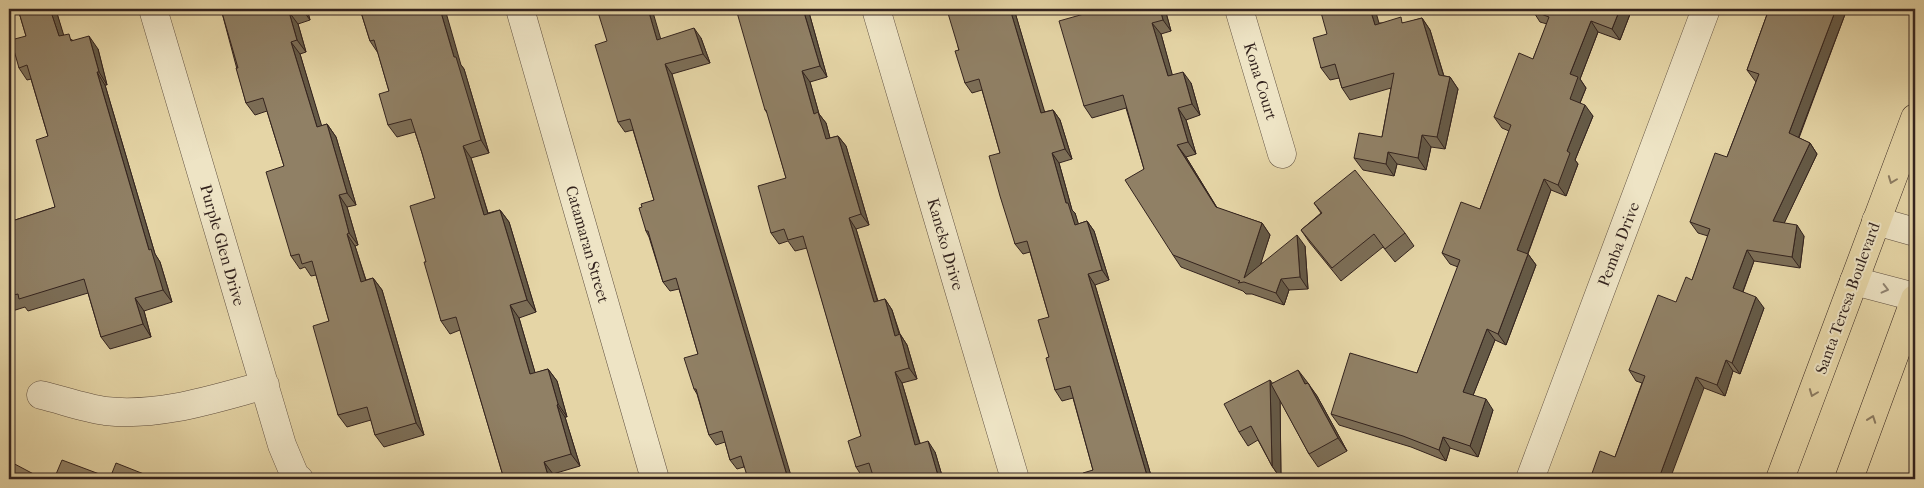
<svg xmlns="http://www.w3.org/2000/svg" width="1924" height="488" font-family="'IM FELL French Canon',serif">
	<rect width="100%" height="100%" fill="#e5d5a6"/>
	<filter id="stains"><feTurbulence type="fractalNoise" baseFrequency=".004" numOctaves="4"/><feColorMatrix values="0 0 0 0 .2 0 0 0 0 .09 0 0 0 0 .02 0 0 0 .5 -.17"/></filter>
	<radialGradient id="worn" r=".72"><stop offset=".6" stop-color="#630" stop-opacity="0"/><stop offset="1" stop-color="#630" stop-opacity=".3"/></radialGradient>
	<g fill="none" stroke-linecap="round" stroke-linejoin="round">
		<g stroke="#605040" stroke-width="29">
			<path id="minor" d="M 153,9 L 282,445 L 295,476 L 299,479
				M 520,9 L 655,479
				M 876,9 L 1015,479
				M 1239,9 L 1282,154
				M 1876,221 L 1915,232
				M 1854,281 L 1915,297
				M 41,395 C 62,400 84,408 105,411 C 160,417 213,399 265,385
				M 1530,479 L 1706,9"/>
		</g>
		<g stroke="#33231e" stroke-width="29">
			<path id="major" d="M 1780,479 L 1915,118
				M 1849,479 L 1915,299"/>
		</g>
		<use href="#minor" stroke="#eee4c5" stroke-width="28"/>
		<use href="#major" stroke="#e5d5a6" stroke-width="28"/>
	</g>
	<path fill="#7c6e57" stroke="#33231e" d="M 18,9 L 59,9 L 56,10 L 63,35 L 74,41 L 98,49 L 107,85 L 105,85 L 155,254 L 160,262 L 172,302 L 144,311 L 151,337 L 110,349 L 101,337 L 88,293 L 28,311 L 25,307 L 9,312 L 9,222 L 55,207 L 48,136 L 31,79 L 27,80 L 19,68 L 26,36 Z
		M 221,9 L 307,9 L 310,20 L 298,24 L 306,52 L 300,54 L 321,126 L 327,124 L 336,137 L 356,205 L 347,207 L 358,245 L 355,246 L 366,280 L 373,278 L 382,290 L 424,435 L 384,447 L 375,435 L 371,420 L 347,427 L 338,415 L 329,321 L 316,275 L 311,276 L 305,267 L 300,269 L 291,256 L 284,166 L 267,111 L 255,115 L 246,103 Z
		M 360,9 L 461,65 L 464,69 L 489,153 L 471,158 L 488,213 L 500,210 L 509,222 L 536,312 L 519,318 L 535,373 L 548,369 L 557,381 L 567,417 L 565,417 L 580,466 L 553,474 L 554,479 L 504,479 L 460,330 L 450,334 L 441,321 L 426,262 L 435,198 L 422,153 L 415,132 L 397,137 L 388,125 L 389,91 L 378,53 L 370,41 Z
		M 808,9 L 827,77 L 810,82 L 819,114 L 826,123 L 830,138 L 838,136 L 846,146 L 869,225 L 856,229 L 878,301 L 885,299 L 892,310 L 900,334 L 907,345 L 917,379 L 902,383 L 920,443 L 935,452 L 943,479 L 874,479 L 872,475 L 863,478 L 856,467 L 861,436 L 807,248 L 795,251 L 788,241 L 779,244 L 771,233 L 786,178 L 768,114 L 765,110 Z
		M 951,9 L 1014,9 L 1044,112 L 1053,110 L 1060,120 L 1072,159 L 1059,163 L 1072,210 L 1075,213 L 1078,224 L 1087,221 L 1094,231 L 1109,280 L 1095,285 L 1152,479 L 1084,479 L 1093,470 L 1073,398 L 1062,401 L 1055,390 L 1049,357 L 1049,317 L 1030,252 L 1023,254 L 1015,244 L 1000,153 L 982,90 L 972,93 L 965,83 Z
		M 1098,9 L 1165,9 L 1171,31 L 1161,34 L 1172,75 L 1191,83 L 1200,115 L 1186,120 L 1196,154 L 1186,157 L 1217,208 L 1262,223 L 1270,235 L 1260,264 L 1305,246 L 1308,289 L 1289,290 L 1284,305 L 1252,294 L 1246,294 L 1243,291 L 1181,267 L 1173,255 L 1144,169 L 1126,108 L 1092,118 L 1084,106 Z
		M 1632,9 L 1620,40 L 1598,32 L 1580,79 L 1586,88 L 1580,103 L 1593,116 L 1575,160 L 1578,164 L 1566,196 L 1551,190 L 1528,254 L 1536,265 L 1506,345 L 1495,340 L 1473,395 L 1493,410 L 1478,457 L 1450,448 L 1446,461 L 1411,447 L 1339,425 L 1331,414 L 1417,373 L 1458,267 L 1450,264 L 1442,253 L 1480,209 L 1509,131 L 1502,128 L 1494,117 L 1533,59 L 1547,24 L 1540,22 L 1533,11 Z
		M 1769,9 L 1847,9 L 1799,138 L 1810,143 L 1817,154 L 1784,223 L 1804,236 L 1800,268 L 1754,261 L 1743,292 L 1764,308 L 1740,374 L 1733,371 L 1725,396 L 1704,388 L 1615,457 L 1642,383 L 1636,381 L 1629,370 L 1692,280 L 1708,236 L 1698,233 L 1690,222 L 1727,157 L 1756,82 L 1747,70 Z
		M 1422,18 L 1430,30 L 1444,76 L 1450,77 L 1458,89 L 1445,149 L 1431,147 L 1426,170 L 1397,164 L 1394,176 L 1363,170 L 1354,158 L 1382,137 L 1391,88 L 1350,100 L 1342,88 L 1339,78 L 1330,80 L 1321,68 L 1327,34 L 1379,23 L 1405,23 Z
		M 701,38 L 710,63 L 672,74 L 744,467 L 737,469 L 730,460 L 725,442 L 716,445 L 709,435 L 697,394 L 694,389 L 698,354 L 679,289 L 670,291 L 663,282 L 649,237 L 646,231 L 642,207 L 654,200 L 633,130 L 625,132 L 618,122 L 661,39 Z
		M 1314,203 L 1405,233 L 1414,246 L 1395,262 L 1383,247 L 1341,281 L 1310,243 L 1301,230 L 1321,213 Z
		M 1273,383 L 1307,383 L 1317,396 L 1347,451 L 1318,467 L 1309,454 L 1280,400 L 1281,479 L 1272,466 L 1258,440 L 1248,446 L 1239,432 Z"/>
	<path fill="#655a47" stroke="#33231e" d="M 50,9 L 55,9 L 56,10 L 68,49 L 59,36 Z
		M 302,9 L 307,9 L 310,20 Z
		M 440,9 L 445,9 L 461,65 L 464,69 L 489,153 L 481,140 L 454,57 Z
		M 648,9 L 652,9 L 664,50 L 657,40 Z
		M 803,9 L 808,9 L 827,77 L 820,66 Z
		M 1010,9 L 1014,9 L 1048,123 L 1041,113 Z
		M 1160,9 L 1165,9 L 1171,31 L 1163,20 Z
		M 1370,9 L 1375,9 L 1383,37 L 1375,25 Z
		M 1620,9 L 1632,9 L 1620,40 L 1612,29 Z
		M 1836,9 L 1847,9 L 1796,144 L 1789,133 Z
		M 289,12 L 298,24 L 306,52 L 297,40 Z
		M 1422,18 L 1430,30 L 1447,87 L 1439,75 Z
		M 1591,21 L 1598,32 L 1580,79 L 1586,88 L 1577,110 L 1570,99 L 1570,74 Z
		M 1152,23 L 1161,34 L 1176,88 L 1168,76 Z
		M 694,28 L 701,38 L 710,63 L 703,54 Z
		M 89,36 L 98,49 L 107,85 L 99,72 Z
		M 291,42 L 300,54 L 326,140 L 317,127 Z
		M 665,64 L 672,74 L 792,479 L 788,479 Z
		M 802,71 L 810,82 L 819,114 L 826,123 L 833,150 L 826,139 L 814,114 Z
		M 97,72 L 105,85 L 155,254 L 160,262 L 172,302 L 163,290 L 149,250 Z
		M 1183,72 L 1191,83 L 1200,115 L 1192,104 Z
		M 1450,77 L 1458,89 L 1445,149 L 1437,137 Z
		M 1585,105 L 1593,116 L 1575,160 L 1578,164 L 1566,196 L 1558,185 L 1567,151 Z
		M 1178,108 L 1186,120 L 1196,154 L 1188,142 Z
		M 1053,110 L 1060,120 L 1072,159 L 1065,149 Z
		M 327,124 L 336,137 L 356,205 L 347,193 Z
		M 1422,135 L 1431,147 L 1426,170 L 1418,158 Z
		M 838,136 L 846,146 L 869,225 L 861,214 Z
		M 1810,143 L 1817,154 L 1780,232 L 1773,221 Z
		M 1177,145 L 1186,157 L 1224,219 L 1216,207 Z
		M 463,146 L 471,158 L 492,227 L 484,215 Z
		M 1388,152 L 1397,164 L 1394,176 L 1386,164 Z
		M 1052,153 L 1059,163 L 1072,210 L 1075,213 L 1082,235 L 1075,225 L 1066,203 Z
		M 1544,179 L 1551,190 L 1525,261 L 1517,250 Z
		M 339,195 L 347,207 L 358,245 L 349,233 Z
		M 500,210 L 509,222 L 536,312 L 527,300 Z
		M 849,218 L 856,229 L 881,313 L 874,302 Z
		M 1087,221 L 1094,231 L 1109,280 L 1102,270 Z
		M 1262,223 L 1270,235 L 1254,285 L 1244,278 Z
		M 1797,225 L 1804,236 L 1800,268 L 1792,257 Z
		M 347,234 L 355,246 L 370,294 L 361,282 Z
		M 1297,235 L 1305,246 L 1308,289 L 1300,277 Z
		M 1747,250 L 1754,261 L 1740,299 L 1733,288 Z
		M 1528,254 L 1536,265 L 1506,345 L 1498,334 Z
		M 1088,274 L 1095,285 L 1152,479 L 1148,479 Z
		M 373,278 L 382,290 L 424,435 L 416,423 Z
		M 1281,279 L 1289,290 L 1284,305 L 1276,293 Z
		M 1756,297 L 1764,308 L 1740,374 L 1732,363 Z
		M 135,298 L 144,311 L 151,337 L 143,324 Z
		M 885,299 L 892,310 L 903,347 L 895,336 Z
		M 510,305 L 519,318 L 539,386 L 530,374 Z
		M 1487,329 L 1495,340 L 1470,403 L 1463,392 Z
		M 900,334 L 907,345 L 917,379 L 909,368 Z
		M 1726,360 L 1733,371 L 1725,396 L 1717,385 Z
		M 548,369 L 557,381 L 567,417 L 558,404 Z
		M 1298,370 L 1308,383 L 1305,384 Z
		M 895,372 L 902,383 L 923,455 L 915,445 Z
		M 1696,377 L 1704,388 L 1670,479 L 1660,479 L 1659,478 Z
		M 1270,380 L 1280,393 L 1281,479 L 1272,466 Z
		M 1308,383 L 1317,396 L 1347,451 L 1338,438 Z
		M 1486,399 L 1493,410 L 1478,457 L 1470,446 Z
		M 557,405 L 565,417 L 580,466 L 571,454 Z
		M 1443,437 L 1450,448 L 1446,461 L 1439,450 Z
		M 928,441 L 935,452 L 943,479 L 939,479 Z
		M 544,462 L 553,474 L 554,479 L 549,479 Z"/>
	<path fill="#908065" stroke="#33231e" d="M 18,9 L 50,9 L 59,36 L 69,34 L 71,41 L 89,36 L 99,72 L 97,72 L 149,250 L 151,249 L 163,290 L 135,298 L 143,324 L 101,337 L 84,279 L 19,299 L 18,294 L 9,296 L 9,222 L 55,207 L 36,140 L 48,136 L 27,65 L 19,68 L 11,40 L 26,36 Z
		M 221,9 L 299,9 L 289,12 L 297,40 L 291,42 L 317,127 L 327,124 L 347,193 L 339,195 L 349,233 L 347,234 L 361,282 L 373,278 L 416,423 L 375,435 L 367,407 L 338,415 L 313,326 L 329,321 L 312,261 L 302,264 L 299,254 L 291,256 L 266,172 L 284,166 L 263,98 L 246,103 L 236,68 L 238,68 Z
		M 360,9 L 440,9 L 454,57 L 456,57 L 481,140 L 463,146 L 484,215 L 500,210 L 527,300 L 510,305 L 530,374 L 548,369 L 558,404 L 557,405 L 571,454 L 544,462 L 549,479 L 504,479 L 456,317 L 441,321 L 424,262 L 426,262 L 410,206 L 435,198 L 422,153 L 411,119 L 388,125 L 379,94 L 389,91 L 374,40 L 370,41 Z
		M 597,9 L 648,9 L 657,40 L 694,28 L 703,54 L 665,64 L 788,479 L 748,479 L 741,456 L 730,460 L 722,431 L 709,435 L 696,389 L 694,389 L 684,358 L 698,354 L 676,278 L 663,282 L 648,231 L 646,231 L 639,208 L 642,207 L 641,204 L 654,200 L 630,119 L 618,122 L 595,45 L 607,41 Z
		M 736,9 L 803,9 L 820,66 L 802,71 L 814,114 L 818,112 L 826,139 L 838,136 L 861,214 L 849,218 L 874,302 L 885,299 L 895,336 L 900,334 L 909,368 L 895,372 L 915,445 L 928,441 L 939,479 L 874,479 L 869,463 L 856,467 L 848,441 L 861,436 L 803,236 L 788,240 L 784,229 L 771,233 L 758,186 L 786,178 L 766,110 L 765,110 Z
		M 951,9 L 1010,9 L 1041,113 L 1053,110 L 1065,149 L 1052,153 L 1066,203 L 1068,203 L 1075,225 L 1087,221 L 1102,270 L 1088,274 L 1148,479 L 1084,479 L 1083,473 L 1093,470 L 1070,386 L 1055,390 L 1046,358 L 1049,357 L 1038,320 L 1049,317 L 1027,241 L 1015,244 L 1000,196 L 989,156 L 1000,153 L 979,79 L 965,83 L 955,51 L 959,50 L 947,10 Z
		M 1098,9 L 1160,9 L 1163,20 L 1152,23 L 1168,76 L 1183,72 L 1192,104 L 1178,108 L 1188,142 L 1177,145 L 1216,207 L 1262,223 L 1244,278 L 1297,235 L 1300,277 L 1281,279 L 1276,293 L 1244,282 L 1238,283 L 1240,281 L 1173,255 L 1125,180 L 1144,169 L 1123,95 L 1084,106 L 1059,21 L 1098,10 Z
		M 1320,9 L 1370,9 L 1375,25 L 1401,17 L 1402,23 L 1422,18 L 1439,75 L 1450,77 L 1437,137 L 1422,135 L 1418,158 L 1388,152 L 1386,164 L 1354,158 L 1359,133 L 1382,137 L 1394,73 L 1342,88 L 1335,64 L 1321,68 L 1313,38 L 1327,34 Z
		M 1533,9 L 1620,9 L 1612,29 L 1591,21 L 1570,74 L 1578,77 L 1570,99 L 1585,105 L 1567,151 L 1570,153 L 1558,185 L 1544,179 L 1517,250 L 1528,254 L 1498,334 L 1487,329 L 1463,392 L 1486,399 L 1470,446 L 1443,437 L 1439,450 L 1403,436 L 1331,414 L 1350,353 L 1417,373 L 1460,260 L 1442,253 L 1461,202 L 1480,209 L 1511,125 L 1494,117 L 1519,53 L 1533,59 L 1549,17 L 1533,11 Z
		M 1769,9 L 1836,9 L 1789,133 L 1810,143 L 1773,221 L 1797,225 L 1792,257 L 1747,250 L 1733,288 L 1756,297 L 1732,363 L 1726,360 L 1717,385 L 1696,377 L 1659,478 L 1662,479 L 1590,479 L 1600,451 L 1615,457 L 1645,376 L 1629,370 L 1658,295 L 1676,302 L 1686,277 L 1692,280 L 1710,229 L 1690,222 L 1715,153 L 1727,157 L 1759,74 L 1747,70 Z
		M 1355,170 L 1405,233 L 1385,249 L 1374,234 L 1332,268 L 1301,230 L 1322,213 L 1314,203 Z
		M 1298,370 L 1305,384 L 1308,383 L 1338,438 L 1309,454 L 1271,384 Z
		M 1270,380 L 1272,466 L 1251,426 L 1239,432 L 1224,404 Z
		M 62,460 L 110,478 L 116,463 L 154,478 L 154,479 L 54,479 Z
		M 9,461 L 43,479 L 9,479 Z"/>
	<defs><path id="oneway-chevron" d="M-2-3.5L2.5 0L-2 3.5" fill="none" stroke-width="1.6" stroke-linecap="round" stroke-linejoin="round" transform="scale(1.25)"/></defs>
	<g stroke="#8c7c62">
		<use href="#oneway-chevron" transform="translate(1892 180) rotate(111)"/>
		<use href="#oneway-chevron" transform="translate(1813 393) rotate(111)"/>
		<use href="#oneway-chevron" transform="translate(1872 419) rotate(-70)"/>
	</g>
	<use stroke="#908472" href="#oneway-chevron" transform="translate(1885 289) rotate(14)"/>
	<g text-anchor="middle" stroke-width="4" stroke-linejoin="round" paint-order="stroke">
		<g font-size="16" fill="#33231e" stroke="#eee4c5">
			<text transform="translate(1261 81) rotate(73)" y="6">Kona Court</text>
			<text transform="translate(588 244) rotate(74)" y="6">Catamaran Street</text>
			<text transform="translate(946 244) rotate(74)" y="6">Kaneko Drive</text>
			<text transform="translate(1618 244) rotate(-69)" y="6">Pemba Drive</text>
			<text transform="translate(223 245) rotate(74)" y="6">Purple Glen Drive</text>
			<text transform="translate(1847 298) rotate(-70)" y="6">Santa Teresa Boulevard</text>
		</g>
	</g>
	<rect width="1924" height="488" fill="none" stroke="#e5d5a6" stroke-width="30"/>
	<rect x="10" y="10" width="1904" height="468" fill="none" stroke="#33231e" stroke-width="2.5"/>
	<rect x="15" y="15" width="1894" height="458" fill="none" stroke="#33231e"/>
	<rect width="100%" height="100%" filter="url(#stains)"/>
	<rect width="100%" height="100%" fill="url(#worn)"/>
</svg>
